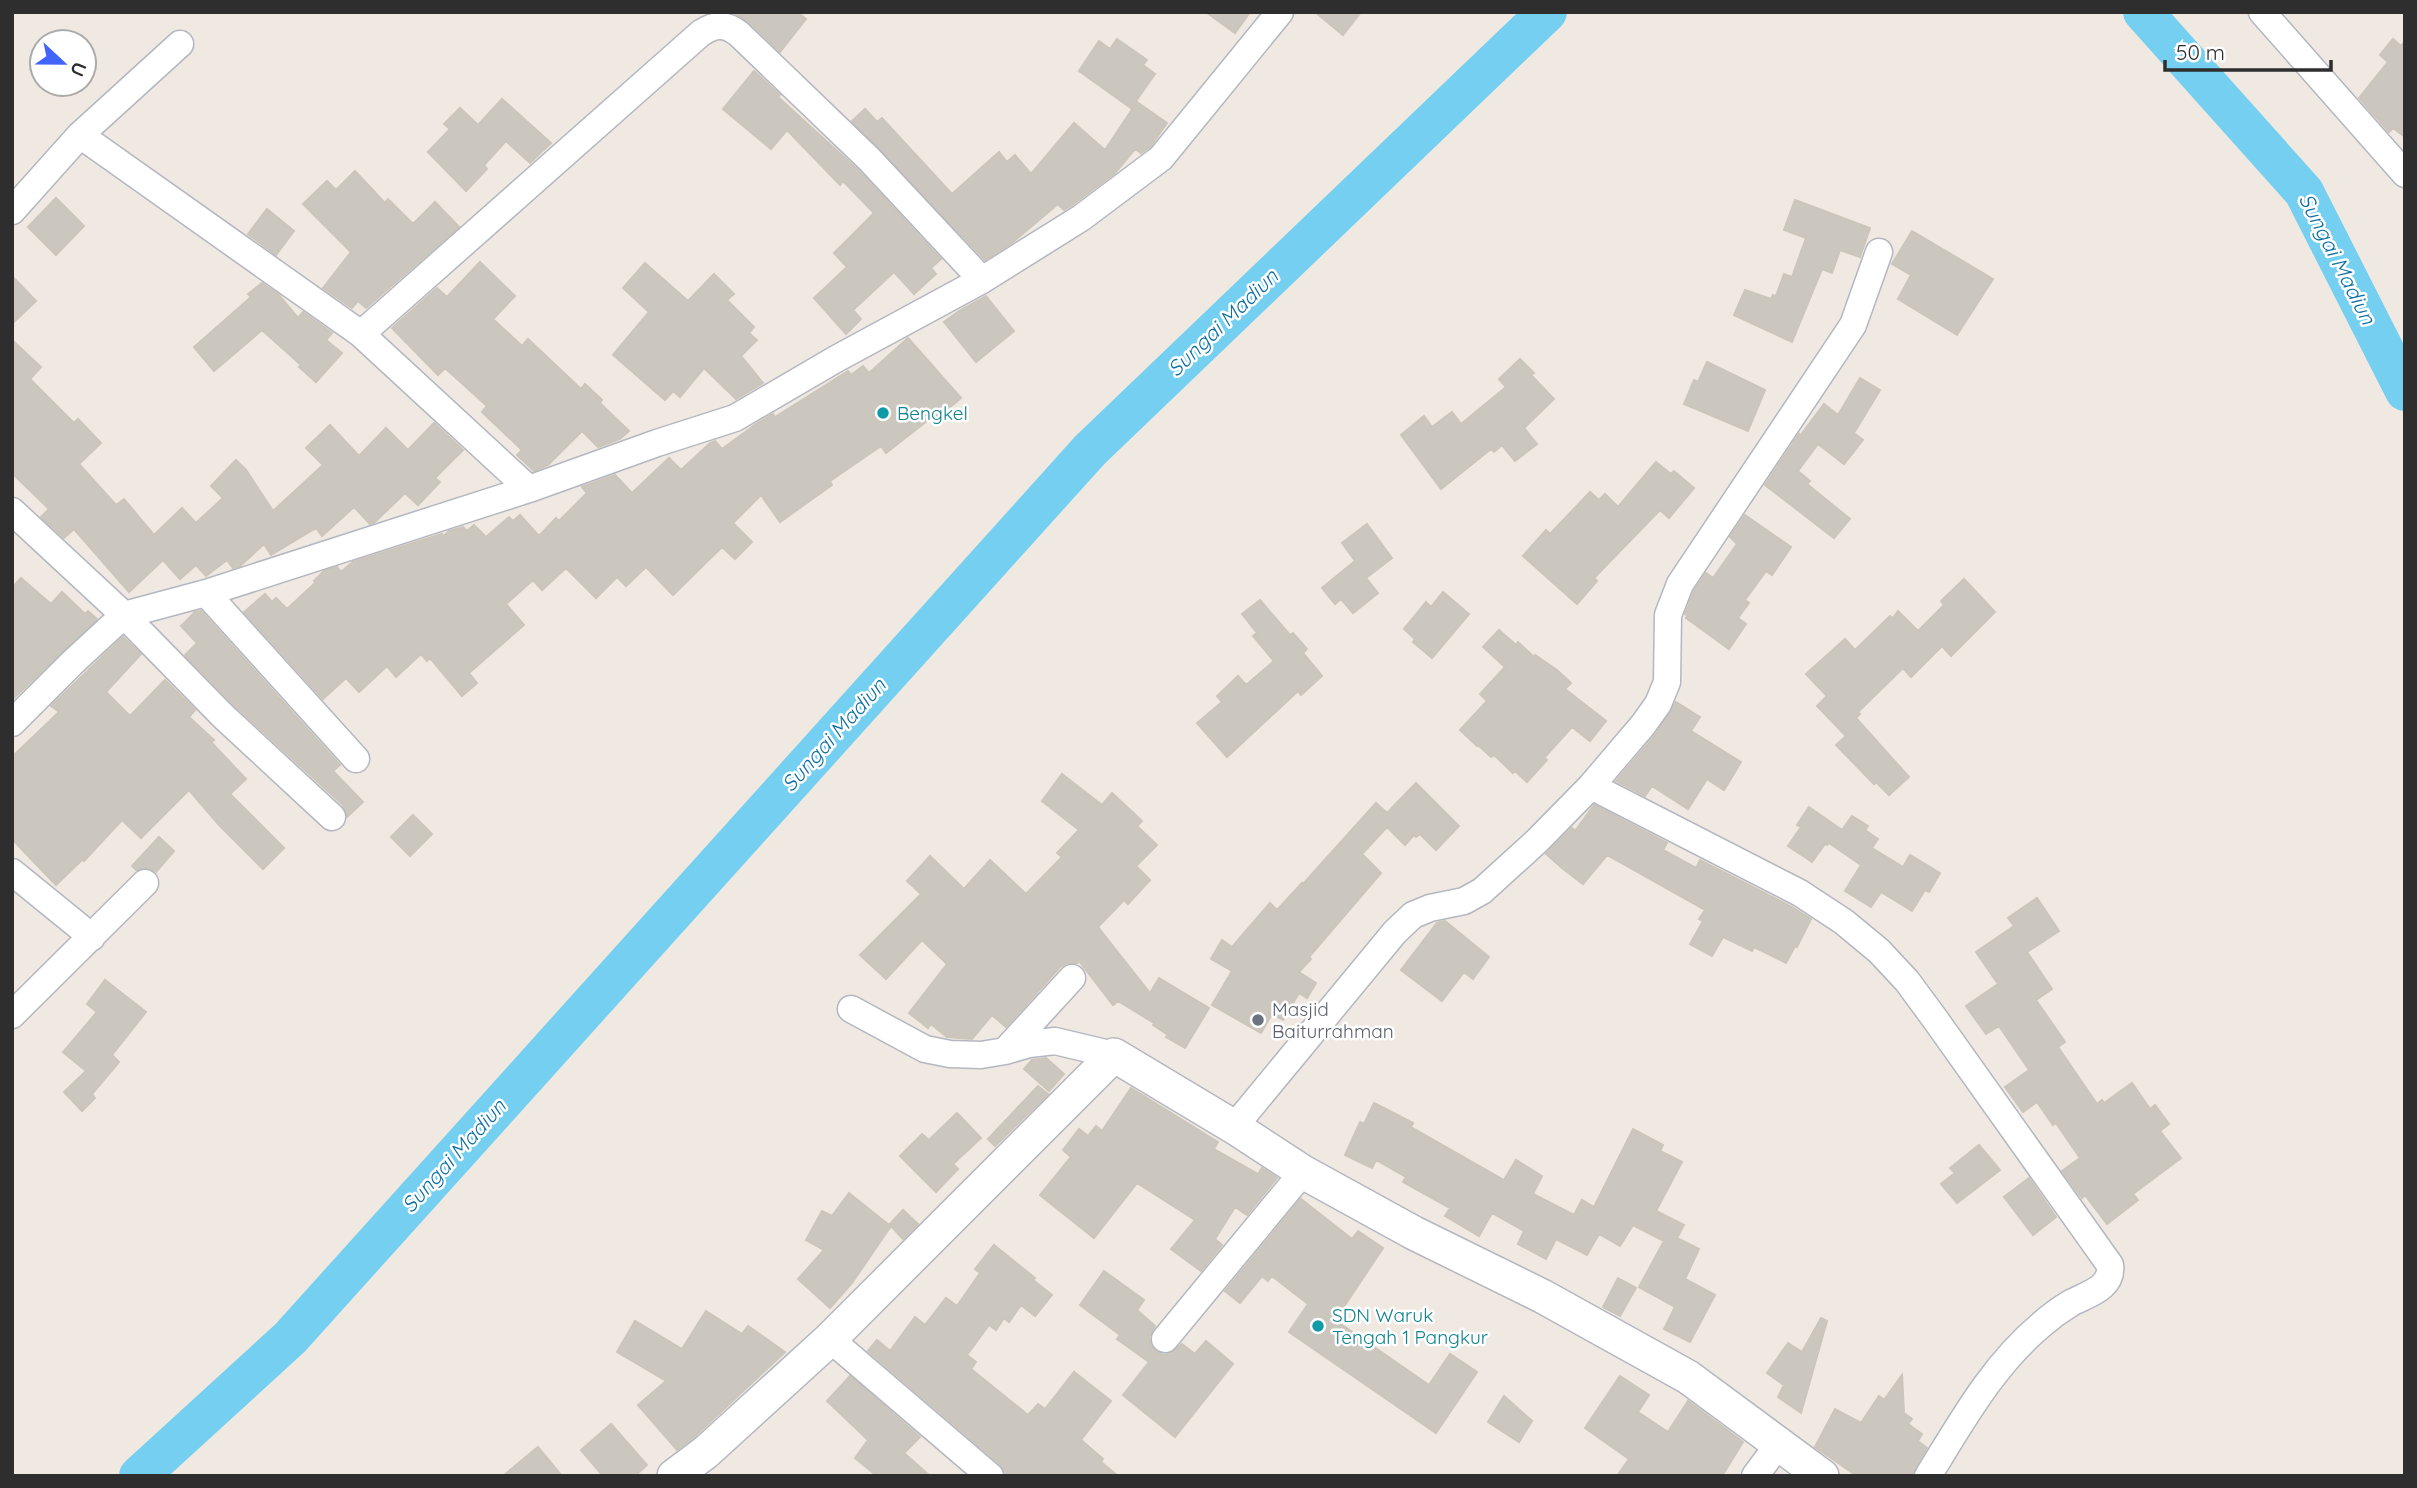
<svg xmlns="http://www.w3.org/2000/svg" width="2417" height="1488" font-family="Quicksand,sans-serif">
	<rect width="100%" height="100%" fill="#efe9e1"/>
	<g fill="none" stroke-linecap="round" stroke-linejoin="round">
		<path stroke="#75cff0" stroke-width="40" d="M 2143,12 L 2304,192 L 2405,391
			M 139,1476 L 290,1338 L 1090,450 L 1547,12"/>
	</g>
	<path fill="#cbc7bf" stroke="#cbc5ba" stroke-width="2" d="M 732,12 L 797,12 L 806,19 L 780,52 L 750,23 Z
		M 1206,12 L 1250,12 L 1235,33 Z
		M 1315,12 L 1361,12 L 1343,35 Z
		M 1117,39 L 1147,60 L 1143,65 L 1155,74 L 1131,108 L 1079,71 L 1099,41 L 1110,49 Z
		M 2393,39 L 2401,46 L 2405,41 L 2405,137 L 2393,128 L 2389,132 L 2359,98 L 2388,62 L 2380,55 Z
		M 754,71 L 780,95 L 778,97 L 858,170 L 941,259 L 931,268 L 936,274 L 914,294 L 894,272 L 853,310 L 861,319 L 846,334 L 814,298 L 847,267 L 834,253 L 874,213 L 843,181 L 840,185 L 787,130 L 771,149 L 723,109 Z
		M 502,99 L 551,143 L 530,163 L 506,141 L 484,165 L 487,169 L 466,191 L 428,152 L 450,129 L 444,124 L 460,108 L 478,125 Z
		M 1137,102 L 1167,123 L 1150,147 L 1141,153 L 1135,149 L 1115,173 L 1072,205 L 1064,210 L 1058,204 L 1013,242 L 985,260 L 852,121 L 865,109 L 877,122 L 882,118 L 952,194 L 999,152 L 1007,162 L 1015,155 L 1031,174 L 1074,123 L 1105,150 Z
		M 355,171 L 385,203 L 388,199 L 413,224 L 435,202 L 459,227 L 366,308 L 358,301 L 352,308 L 323,288 L 351,252 L 303,204 L 327,181 L 336,190 Z
		M 56,198 L 84,226 L 56,255 L 28,227 Z
		M 1795,200 L 1870,228 L 1860,257 L 1840,250 L 1832,273 L 1822,269 L 1792,342 L 1734,315 L 1745,290 L 1771,299 L 1773,295 L 1776,296 L 1784,274 L 1792,277 L 1806,238 L 1784,230 Z
		M 267,209 L 294,231 L 276,255 L 248,234 Z
		M 1912,231 L 1993,279 L 1957,335 L 1898,299 L 1911,275 L 1892,264 Z
		M 480,262 L 515,296 L 493,319 L 522,346 L 528,339 L 581,389 L 585,384 L 602,400 L 600,403 L 629,431 L 620,439 L 598,447 L 582,431 L 548,465 L 534,471 L 517,455 L 522,450 L 482,412 L 487,406 L 445,368 L 438,375 L 392,328 L 437,288 L 447,297 Z
		M 645,263 L 688,301 L 714,274 L 734,294 L 727,300 L 754,327 L 749,333 L 757,340 L 741,356 L 763,383 L 736,399 L 704,368 L 680,397 L 673,391 L 665,400 L 613,355 L 649,312 L 623,288 Z
		M 12,276 L 36,301 L 12,324 Z
		M 262,283 L 279,295 L 298,318 L 303,312 L 332,333 L 326,340 L 342,353 L 316,382 L 299,367 L 301,365 L 262,330 L 214,371 L 194,347 L 251,297 L 248,294 Z
		M 986,296 L 1014,331 L 976,362 L 944,322 L 959,311 Z
		M 908,338 L 961,398 L 935,420 L 932,417 L 886,453 L 881,446 L 830,481 L 832,485 L 780,522 L 761,495 L 733,523 L 752,542 L 735,559 L 722,547 L 673,595 L 646,567 L 626,586 L 617,577 L 596,598 L 566,568 L 542,590 L 533,580 L 506,604 L 524,625 L 469,673 L 477,683 L 462,696 L 430,658 L 427,661 L 421,654 L 396,677 L 387,666 L 359,692 L 346,678 L 323,699 L 244,612 L 265,594 L 272,602 L 276,598 L 287,609 L 315,583 L 314,581 L 324,571 L 337,567 L 341,572 L 353,562 L 442,534 L 444,536 L 449,531 L 463,527 L 467,531 L 474,525 L 486,537 L 509,517 L 513,521 L 520,515 L 539,536 L 556,518 L 559,521 L 587,493 L 582,487 L 615,475 L 632,493 L 669,458 L 681,470 L 710,443 L 715,441 L 722,449 L 756,424 L 773,414 L 775,417 L 848,371 L 851,375 L 863,366 L 869,373 Z
		M 12,340 L 41,367 L 30,379 L 74,423 L 78,419 L 101,443 L 79,464 L 116,505 L 124,499 L 154,535 L 182,508 L 196,523 L 223,498 L 211,486 L 236,460 L 246,470 L 273,511 L 323,465 L 306,448 L 330,425 L 359,456 L 386,428 L 408,450 L 434,423 L 463,450 L 435,478 L 440,482 L 418,505 L 405,493 L 375,522 L 370,524 L 354,507 L 322,536 L 316,528 L 271,555 L 264,544 L 240,566 L 233,568 L 227,560 L 206,576 L 196,565 L 180,579 L 163,560 L 129,592 L 74,529 L 64,538 L 41,517 L 49,509 L 12,473 Z
		M 1520,359 L 1534,373 L 1531,375 L 1554,399 L 1524,428 L 1537,444 L 1515,461 L 1502,445 L 1494,452 L 1491,449 L 1441,489 L 1401,435 L 1424,416 L 1432,427 L 1452,412 L 1461,424 L 1506,387 L 1499,379 Z
		M 1707,362 L 1765,390 L 1748,431 L 1684,404 L 1694,380 L 1698,382 Z
		M 1860,378 L 1880,390 L 1854,433 L 1863,440 L 1844,464 L 1818,444 L 1798,471 L 1810,481 L 1807,484 L 1850,519 L 1834,538 L 1765,485 L 1799,434 L 1800,436 L 1824,404 L 1838,415 Z
		M 1656,462 L 1671,474 L 1674,471 L 1694,488 L 1669,518 L 1660,510 L 1594,578 L 1597,581 L 1577,604 L 1523,556 L 1546,530 L 1550,534 L 1590,492 L 1599,500 L 1605,494 L 1618,507 Z
		M 1745,515 L 1791,547 L 1772,575 L 1766,571 L 1745,600 L 1749,603 L 1738,618 L 1746,624 L 1729,649 L 1686,618 L 1688,616 L 1685,614 L 1694,591 L 1706,573 L 1713,578 L 1737,544 L 1730,537 Z
		M 1367,524 L 1392,558 L 1366,578 L 1378,593 L 1353,613 L 1341,599 L 1335,604 L 1322,588 L 1355,561 L 1342,543 Z
		M 21,578 L 51,604 L 62,592 L 85,614 L 88,611 L 97,619 L 12,700 L 12,588 Z
		M 1964,579 L 1995,612 L 1951,656 L 1942,646 L 1911,677 L 1903,668 L 1858,712 L 1860,714 L 1856,718 L 1909,777 L 1889,795 L 1876,782 L 1874,784 L 1836,745 L 1846,736 L 1817,706 L 1827,696 L 1806,674 L 1845,639 L 1855,650 L 1890,616 L 1893,618 L 1898,611 L 1918,631 L 1944,605 L 1941,601 Z
		M 1443,592 L 1469,614 L 1432,658 L 1413,642 L 1415,639 L 1404,629 L 1426,602 L 1431,607 Z
		M 1260,600 L 1290,635 L 1293,633 L 1307,649 L 1303,653 L 1322,676 L 1301,695 L 1298,691 L 1227,757 L 1197,723 L 1222,702 L 1217,696 L 1238,676 L 1246,685 L 1274,661 L 1253,636 L 1257,633 L 1242,614 Z
		M 201,611 L 340,765 L 333,771 L 363,802 L 347,817 L 343,805 L 234,705 L 185,655 L 197,643 L 181,626 L 195,612 Z
		M 1499,630 L 1516,645 L 1518,642 L 1534,657 L 1535,655 L 1557,670 L 1571,683 L 1565,689 L 1606,721 L 1590,741 L 1572,727 L 1544,758 L 1547,760 L 1527,782 L 1515,771 L 1513,773 L 1494,755 L 1491,757 L 1478,745 L 1477,746 L 1460,730 L 1487,701 L 1480,694 L 1505,667 L 1483,647 Z
		M 123,637 L 141,654 L 106,692 L 130,716 L 165,680 L 195,710 L 189,717 L 214,740 L 211,742 L 246,779 L 230,794 L 284,848 L 263,869 L 219,825 L 189,790 L 141,838 L 122,820 L 84,861 L 83,859 L 56,885 L 12,839 L 12,757 L 59,712 L 51,706 Z
		M 1676,702 L 1700,717 L 1691,731 L 1741,762 L 1724,790 L 1707,779 L 1688,809 L 1652,786 L 1645,796 L 1616,781 L 1656,734 Z
		M 1062,774 L 1102,805 L 1112,793 L 1142,821 L 1137,826 L 1157,845 L 1136,866 L 1150,880 L 1128,904 L 1124,900 L 1098,927 L 1150,993 L 1159,978 L 1209,1008 L 1185,1048 L 1166,1037 L 1168,1035 L 1153,1025 L 1154,1023 L 1118,1001 L 1113,1005 L 1079,961 L 1077,963 L 1067,963 L 1060,967 L 1006,1027 L 992,1015 L 972,1039 L 947,1037 L 931,1024 L 928,1028 L 909,1013 L 947,964 L 922,940 L 886,979 L 860,955 L 921,894 L 907,881 L 930,856 L 964,889 L 990,860 L 1026,894 L 1062,857 L 1057,853 L 1079,830 L 1042,801 Z
		M 1416,783 L 1459,826 L 1436,850 L 1420,834 L 1416,837 L 1414,835 L 1405,845 L 1387,827 L 1362,854 L 1381,873 L 1309,957 L 1311,959 L 1299,972 L 1316,983 L 1307,998 L 1299,993 L 1283,1020 L 1272,1014 L 1261,1033 L 1212,1005 L 1232,971 L 1211,959 L 1222,940 L 1232,947 L 1270,903 L 1277,910 L 1302,883 L 1303,884 L 1376,803 L 1387,813 Z
		M 1594,805 L 1667,843 L 1663,850 L 1696,868 L 1700,860 L 1792,907 L 1811,919 L 1797,947 L 1795,946 L 1786,963 L 1754,947 L 1752,951 L 1723,937 L 1712,956 L 1690,944 L 1703,921 L 1699,919 L 1705,910 L 1607,855 L 1583,884 L 1562,868 L 1546,854 L 1572,828 L 1575,831 Z
		M 1809,807 L 1842,830 L 1852,816 L 1868,826 L 1865,830 L 1878,839 L 1872,848 L 1903,867 L 1910,855 L 1940,873 L 1929,892 L 1925,890 L 1912,911 L 1881,892 L 1871,907 L 1845,891 L 1861,865 L 1829,843 L 1827,845 L 1825,844 L 1812,862 L 1788,846 L 1801,827 L 1797,825 Z
		M 413,815 L 432,834 L 410,856 L 391,837 Z
		M 159,837 L 174,851 L 156,872 L 148,868 L 136,870 L 132,866 Z
		M 2037,898 L 2059,931 L 2027,952 L 2052,989 L 2036,1000 L 2065,1042 L 2058,1047 L 2097,1104 L 2102,1100 L 2104,1103 L 2132,1083 L 2150,1109 L 2155,1105 L 2169,1124 L 2160,1131 L 2181,1158 L 2133,1194 L 2138,1200 L 2107,1224 L 2085,1195 L 2082,1198 L 2062,1171 L 2080,1158 L 2056,1123 L 2053,1125 L 2037,1102 L 2023,1112 L 2005,1087 L 2029,1070 L 1999,1026 L 1986,1034 L 1966,1006 L 1998,984 L 1976,952 L 2014,926 L 2008,918 Z
		M 1445,921 L 1489,957 L 1473,979 L 1464,972 L 1442,1001 L 1401,970 L 1437,923 Z
		M 105,980 L 146,1012 L 112,1055 L 119,1062 L 92,1094 L 95,1098 L 82,1111 L 64,1092 L 86,1071 L 63,1052 L 97,1012 L 87,1004 Z
		M 1046,1058 L 1064,1074 L 1049,1091 L 1024,1069 L 1032,1060 Z
		M 1038,1086 L 1048,1094 L 995,1146 L 988,1139 Z
		M 1131,1088 L 1218,1142 L 1214,1149 L 1258,1174 L 1262,1168 L 1277,1178 L 1247,1215 L 1235,1207 L 1215,1239 L 1222,1245 L 1201,1271 L 1171,1249 L 1195,1220 L 1137,1183 L 1094,1238 L 1040,1195 L 1071,1157 L 1063,1150 L 1079,1129 L 1088,1136 L 1096,1126 L 1102,1131 Z
		M 1374,1103 L 1413,1123 L 1411,1127 L 1504,1180 L 1516,1160 L 1542,1176 L 1533,1194 L 1574,1215 L 1582,1200 L 1594,1207 L 1633,1129 L 1663,1145 L 1660,1151 L 1682,1162 L 1656,1211 L 1684,1225 L 1677,1238 L 1699,1249 L 1685,1279 L 1715,1295 L 1690,1342 L 1664,1329 L 1675,1307 L 1639,1287 L 1664,1241 L 1633,1225 L 1620,1246 L 1599,1234 L 1587,1255 L 1556,1239 L 1546,1259 L 1518,1244 L 1524,1231 L 1492,1213 L 1479,1236 L 1445,1216 L 1450,1208 L 1403,1182 L 1406,1177 L 1376,1160 L 1372,1168 L 1345,1155 L 1360,1122 L 1364,1124 Z
		M 957,1113 L 981,1138 L 953,1164 L 958,1169 L 936,1192 L 900,1156 L 922,1134 L 929,1140 Z
		M 1979,1145 L 2000,1170 L 1957,1203 L 1941,1184 L 1955,1173 L 1950,1168 Z
		M 2029,1178 L 2056,1217 L 2033,1235 L 2004,1197 Z
		M 849,1193 L 889,1225 L 903,1210 L 918,1224 L 903,1239 L 891,1226 L 852,1283 L 830,1308 L 798,1279 L 824,1250 L 806,1240 L 822,1211 L 832,1216 Z
		M 1301,1199 L 1352,1239 L 1358,1231 L 1383,1248 L 1335,1320 L 1429,1385 L 1450,1354 L 1477,1372 L 1436,1433 L 1289,1332 L 1308,1304 L 1272,1276 L 1268,1281 L 1262,1276 L 1240,1303 L 1225,1291 Z
		M 994,1245 L 1035,1278 L 1033,1280 L 1052,1295 L 1035,1316 L 1021,1305 L 1009,1322 L 1004,1318 L 996,1330 L 989,1325 L 967,1355 L 976,1362 L 971,1369 L 1028,1415 L 1038,1404 L 1045,1409 L 1074,1372 L 1111,1401 L 1081,1440 L 1103,1459 L 1101,1462 L 1118,1476 L 1005,1476 L 1000,1464 L 868,1351 L 877,1340 L 890,1351 L 915,1317 L 925,1325 L 946,1298 L 957,1306 L 980,1273 L 975,1269 Z
		M 1104,1271 L 1144,1300 L 1137,1310 L 1155,1326 L 1149,1337 L 1151,1345 L 1156,1352 L 1163,1355 L 1170,1354 L 1182,1344 L 1195,1354 L 1206,1341 L 1233,1364 L 1175,1437 L 1123,1395 L 1149,1362 L 1117,1339 L 1120,1335 L 1080,1305 Z
		M 1618,1278 L 1636,1288 L 1620,1316 L 1603,1307 Z
		M 706,1311 L 742,1334 L 748,1326 L 785,1352 L 694,1437 L 677,1450 L 638,1405 L 666,1381 L 617,1352 L 635,1321 L 682,1349 Z
		M 1821,1318 L 1827,1321 L 1801,1413 L 1778,1397 L 1784,1385 L 1767,1373 L 1788,1343 L 1802,1352 Z
		M 1902,1375 L 1904,1413 L 1912,1419 L 1908,1424 L 1922,1434 L 1918,1441 L 1927,1448 L 1915,1468 L 1912,1476 L 1857,1476 L 1815,1447 L 1835,1409 L 1861,1423 L 1879,1396 L 1884,1400 Z
		M 850,1376 L 920,1437 L 904,1453 L 930,1476 L 877,1476 L 855,1458 L 868,1440 L 827,1401 Z
		M 1620,1376 L 1649,1395 L 1638,1412 L 1668,1432 L 1688,1401 L 1743,1442 L 1722,1476 L 1617,1476 L 1629,1459 L 1585,1428 Z
		M 1504,1396 L 1532,1421 L 1519,1442 L 1488,1422 Z
		M 611,1424 L 647,1465 L 635,1476 L 603,1476 L 581,1450 Z
		M 538,1447 L 562,1476 L 503,1476 Z"/>
	<g fill="none" stroke-linecap="round" stroke-linejoin="round">
		<g stroke="#b4b7c1" stroke-width="29">
			<path id="minor" d="M 2262,12 L 2405,174
				M 80,135 L 361,334 L 529,489
				M 12,211 L 80,135 L 180,44
				M 361,334 L 701,33 C 715,24 725,23 739,34 L 869,159 L 982,280
				M 12,511 L 124,615 L 206,593 L 529,489 L 657,443 L 735,418 L 836,359 L 982,280 L 1081,218 L 1161,158 L 1280,12
				M 206,593 L 356,759
				M 12,723 L 73,662 L 124,615 L 223,716 L 332,817
				M 1591,786 L 1800,893 L 1844,922 L 1879,951 L 1907,981 L 1935,1019 L 2110,1265 C 2113,1288 2088,1294 2071,1303 C 2061,1309 2050,1317 2041,1325 C 1992,1366 1961,1423 1928,1476
				M 12,872 L 92,937
				M 851,1009 L 925,1049 L 950,1054 L 981,1055 L 1005,1051 L 1029,1044 L 1055,1041 L 1114,1055
				M 12,1015 L 145,883
				M 1005,1051 L 1072,978
				M 1234,1127 L 1395,932 L 1413,915 L 1430,908 L 1464,901 L 1482,891 L 1537,841 L 1591,786 L 1643,725 L 1658,704 L 1667,682 L 1668,615 L 1680,584 L 1853,325 L 1879,252
				M 830,1339 L 990,1476
				M 1165,1339 L 1303,1172
				M 1755,1476 L 1778,1445"/>
		</g>
		<g stroke="#b4b7c1" stroke-width="36">
			<path id="tertiary" d="M 674,1476 L 706,1452 L 830,1339 L 1114,1055 L 1234,1127 L 1303,1172 L 1414,1233 L 1542,1296 L 1688,1377 L 1822,1476"/>
		</g>
		<use href="#minor" stroke="#fff" stroke-width="26"/>
		<use href="#tertiary" stroke="#fff" stroke-width="33"/>
	</g>
	<g fill="#0f9aa8" stroke="#fff" stroke-width="2.5">
		<circle cx="883" cy="413" r="7"/>
		<circle cx="1318" cy="1326" r="7"/>
	</g>
	<circle fill="#6b7280" stroke="#fff" stroke-width="2.5" cx="1258" cy="1020" r="7"/>
	<g text-anchor="middle" stroke-width="5" stroke-linejoin="round" paint-order="stroke">
		<g font-size="19" fill="#0d838f" stroke="#fff" text-anchor="start">
			<text x="897" y="420">Bengkel</text>
			<text x="1332" y="1322">SDN Waruk<tspan x="1332" dy="22">Tengah 1 Pangkur</tspan></text>
		</g>
		<g font-size="19" fill="#5b616d" stroke="#fff" text-anchor="start">
			<text x="1272" y="1016">Masjid<tspan x="1272" dy="22">Baiturrahman</tspan></text>
		</g>
		<g font-size="21" font-style="italic" fill="#0d6fa3" stroke="#fff">
			<text transform="translate(2337 259) rotate(63)" y="7">Sungai Madiun</text>
			<text transform="translate(1223 323) rotate(-44)" y="7">Sungai Madiun</text>
			<text transform="translate(834 735) rotate(-48)" y="7">Sungai Madiun</text>
			<text transform="translate(454 1156) rotate(-48)" y="7">Sungai Madiun</text>
		</g>
	</g>
	<rect width="2417" height="1488" fill="none" stroke="#2e2e2e" stroke-width="28"/>
	<g transform="translate(63 63) rotate(112)"><circle r="33" fill="#ffffff" stroke="#ababab" stroke-width="2"/>
	<path d="M0-5L12 26L0 18L-12 26Z" fill="#4264fb"/>
	<text y="-10" font-size="19" font-weight="bold" text-anchor="middle" fill="#2e2e2e">U</text>
	</g>
	<path d="M2165 60v10h166v-10" fill="none" stroke="#2e2e2e" stroke-width="3.5"/>
	<text x="2176" y="60" font-size="21" fill="#2e2e2e" stroke="#ffffff" stroke-width="5" paint-order="stroke">50 m</text>
</svg>
